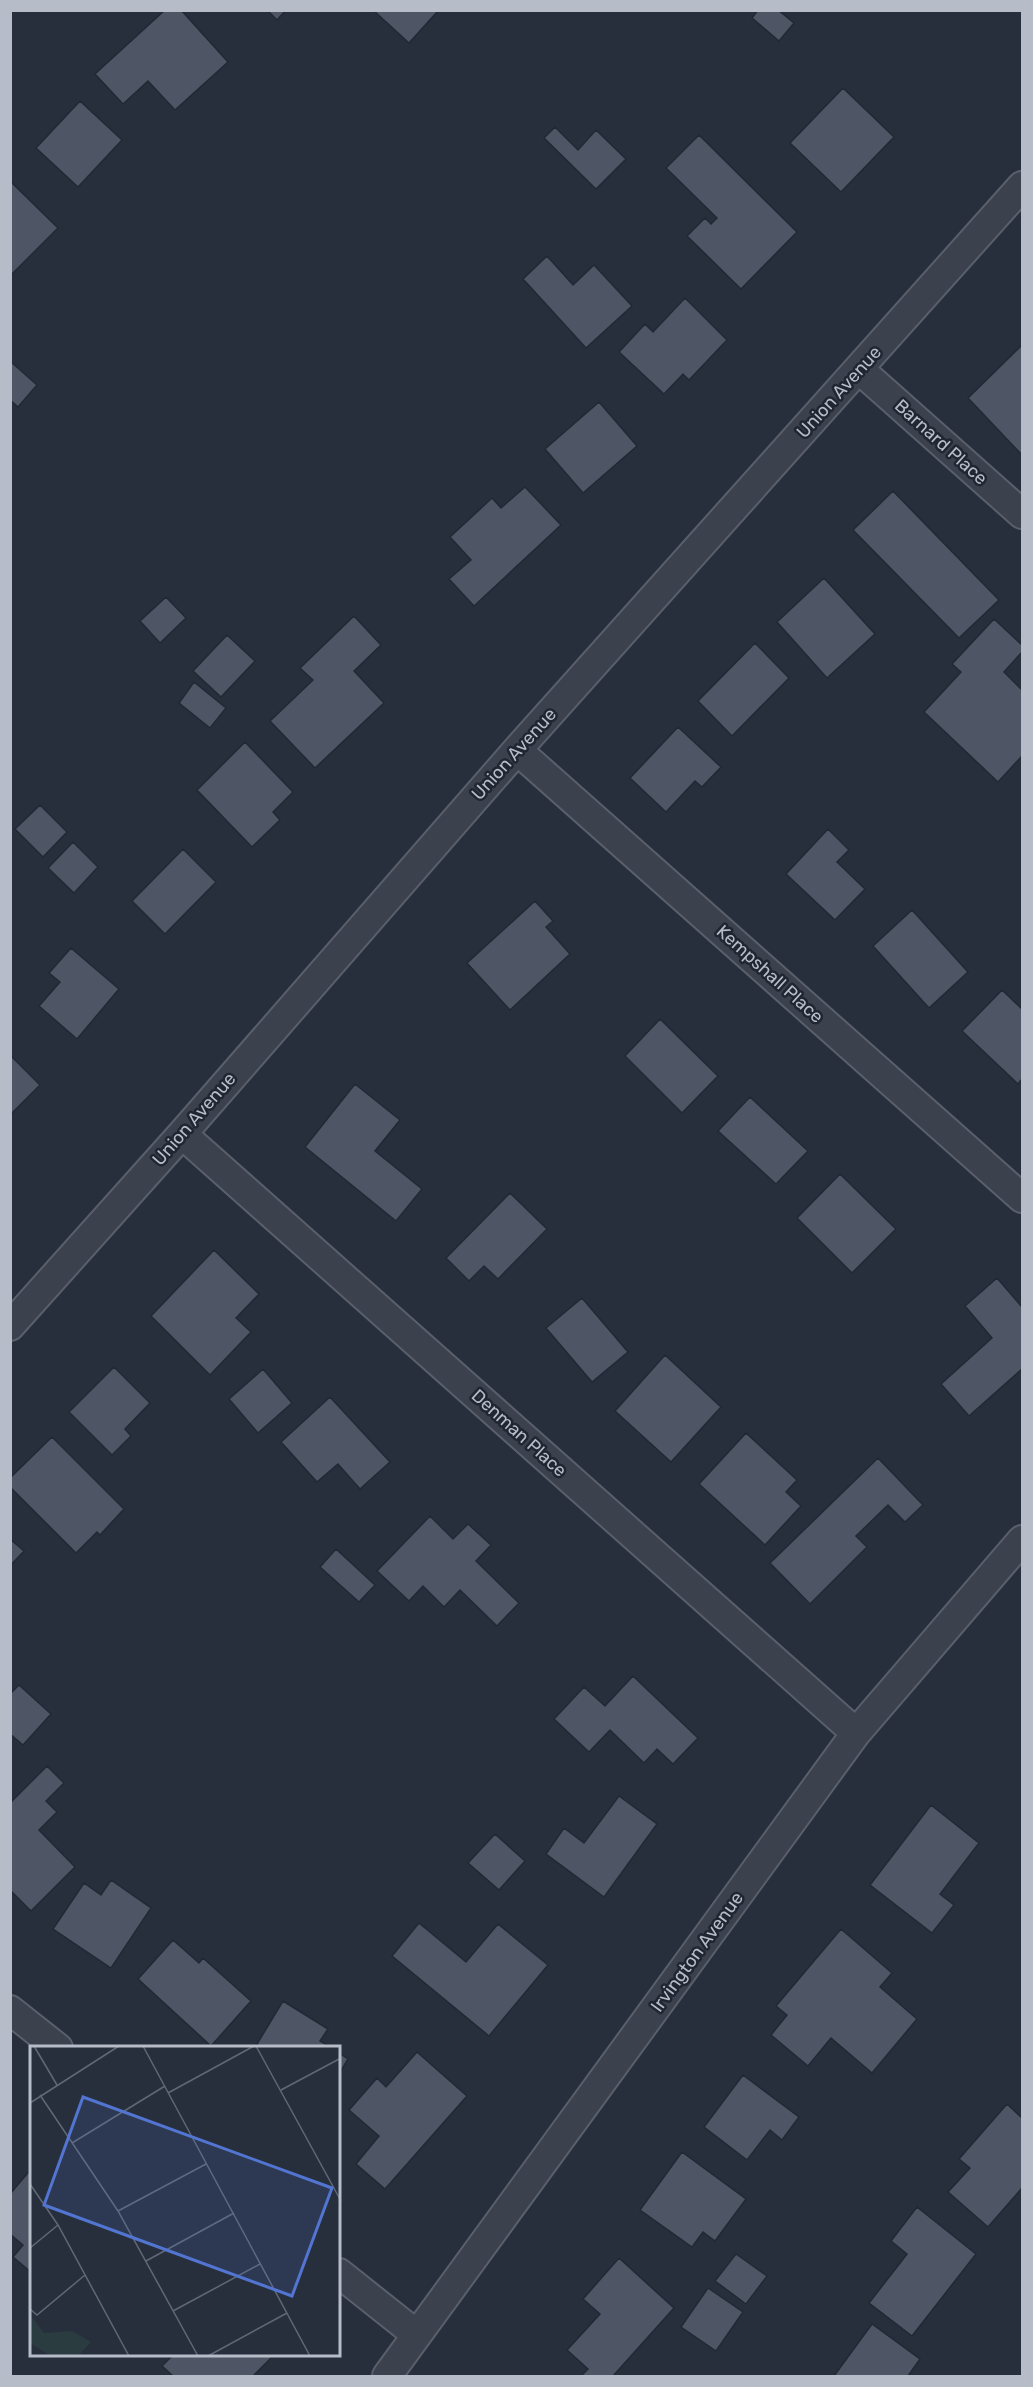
<svg xmlns="http://www.w3.org/2000/svg" width="1033" height="2387" font-family="Rubik,sans-serif">
	<rect width="100%" height="100%" fill="#272f3d"/>
	<path fill="#4e5665" stroke="#222834" stroke-width="1.5" d="M 165,10 L 181,10 L 228,62 L 175,110 L 148,81 L 123,104 L 95,74 Z
		M 267,10 L 286,10 L 277,20 Z
		M 373,10 L 435,10 L 437,12 L 409,43 Z
		M 758,10 L 778,10 L 794,23 L 779,41 L 752,18 Z
		M 843,88 L 894,137 L 841,192 L 790,143 Z
		M 80,101 L 122,140 L 78,187 L 36,148 Z
		M 555,127 L 578,150 L 596,130 L 626,159 L 596,189 L 544,138 Z
		M 699,135 L 797,232 L 741,289 L 687,236 L 705,218 L 711,224 L 717,218 L 666,168 Z
		M 10,181 L 58,228 L 10,276 Z
		M 547,256 L 573,285 L 594,265 L 632,306 L 586,348 L 523,279 Z
		M 685,298 L 727,340 L 689,380 L 683,374 L 664,394 L 619,352 L 645,324 L 653,332 Z
		M 1022,345 L 1022,455 L 968,398 Z
		M 10,361 L 37,385 L 18,407 L 10,400 Z
		M 599,402 L 637,446 L 583,493 L 545,449 Z
		M 525,487 L 561,525 L 474,606 L 449,579 L 471,560 L 450,537 L 492,498 L 501,508 Z
		M 893,491 L 999,600 L 959,638 L 853,530 Z
		M 824,578 L 875,634 L 827,678 L 777,622 Z
		M 166,597 L 186,618 L 160,643 L 140,621 Z
		M 354,616 L 381,645 L 354,671 L 384,703 L 315,768 L 270,721 L 313,680 L 300,668 Z
		M 994,619 L 1022,645 L 1022,652 L 1004,672 L 1022,690 L 1022,756 L 998,782 L 924,712 L 961,672 L 952,664 Z
		M 227,635 L 255,661 L 221,697 L 193,671 Z
		M 755,643 L 789,678 L 732,736 L 698,701 Z
		M 194,682 L 226,708 L 210,728 L 179,703 Z
		M 678,727 L 721,767 L 702,787 L 695,781 L 666,812 L 630,778 Z
		M 245,742 L 293,792 L 273,812 L 280,820 L 252,847 L 197,790 Z
		M 40,805 L 67,832 L 43,857 L 15,829 Z
		M 828,829 L 849,850 L 837,862 L 865,889 L 835,920 L 786,874 Z
		M 73,842 L 98,867 L 74,893 L 48,868 Z
		M 183,849 L 216,882 L 165,934 L 132,901 Z
		M 535,901 L 553,921 L 546,927 L 570,954 L 510,1010 L 467,963 Z
		M 912,910 L 968,972 L 929,1008 L 873,946 Z
		M 71,948 L 119,989 L 77,1039 L 39,1006 L 60,982 L 49,973 Z
		M 1002,990 L 1022,1009 L 1022,1079 L 1018,1084 L 962,1031 Z
		M 660,1019 L 718,1076 L 682,1113 L 625,1056 Z
		M 10,1055 L 40,1085 L 10,1115 Z
		M 355,1084 L 400,1120 L 375,1151 L 422,1189 L 396,1221 L 305,1147 Z
		M 750,1097 L 808,1151 L 776,1184 L 718,1131 Z
		M 840,1174 L 896,1229 L 852,1273 L 797,1218 Z
		M 510,1193 L 547,1229 L 498,1279 L 484,1266 L 469,1281 L 446,1258 Z
		M 214,1250 L 259,1294 L 236,1318 L 251,1332 L 210,1375 L 151,1316 Z
		M 997,1278 L 1022,1307 L 1022,1369 L 969,1416 L 941,1384 L 992,1338 L 965,1306 Z
		M 582,1298 L 628,1352 L 592,1382 L 546,1328 Z
		M 665,1355 L 721,1407 L 671,1462 L 615,1411 Z
		M 114,1367 L 150,1403 L 125,1429 L 131,1436 L 112,1455 L 69,1412 Z
		M 263,1369 L 292,1403 L 258,1433 L 229,1399 Z
		M 330,1397 L 390,1462 L 360,1489 L 338,1464 L 317,1482 L 281,1442 Z
		M 746,1433 L 797,1480 L 786,1492 L 801,1506 L 765,1545 L 699,1484 Z
		M 52,1437 L 124,1509 L 100,1535 L 97,1532 L 76,1553 L 10,1487 L 10,1478 Z
		M 878,1458 L 923,1505 L 905,1522 L 888,1505 L 856,1536 L 867,1547 L 810,1604 L 770,1563 Z
		M 430,1516 L 453,1539 L 468,1524 L 491,1545 L 476,1561 L 519,1603 L 497,1626 L 460,1590 L 444,1607 L 423,1586 L 409,1601 L 377,1571 Z
		M 10,1539 L 24,1551 L 10,1566 Z
		M 336,1549 L 375,1585 L 359,1602 L 320,1567 Z
		M 633,1676 L 698,1738 L 673,1764 L 657,1749 L 644,1763 L 610,1730 L 589,1752 L 554,1719 L 584,1687 L 605,1706 Z
		M 19,1685 L 51,1714 L 23,1745 L 10,1734 L 10,1694 Z
		M 47,1766 L 64,1783 L 46,1801 L 57,1812 L 39,1830 L 75,1867 L 31,1911 L 10,1890 L 10,1803 Z
		M 619,1796 L 657,1824 L 604,1897 L 546,1854 L 564,1828 L 584,1843 Z
		M 931,1805 L 979,1843 L 940,1894 L 954,1905 L 932,1933 L 870,1885 Z
		M 495,1834 L 525,1861 L 499,1890 L 468,1863 Z
		M 111,1880 L 151,1908 L 111,1968 L 53,1929 L 84,1883 L 101,1895 Z
		M 419,1923 L 466,1962 L 498,1924 L 548,1965 L 489,2036 L 392,1956 Z
		M 841,1929 L 892,1973 L 880,1987 L 917,2019 L 872,2073 L 831,2038 L 808,2066 L 771,2035 L 787,2015 L 776,2006 Z
		M 173,1940 L 199,1963 L 203,1958 L 251,2001 L 211,2046 L 138,1979 Z
		M 283,2001 L 328,2029 L 320,2041 L 332,2048 L 262,2048 L 257,2044 Z
		M 417,2052 L 467,2096 L 385,2189 L 356,2164 L 379,2136 L 349,2110 L 377,2078 L 386,2087 Z
		M 339,2053 L 348,2059 L 339,2074 Z
		M 743,2075 L 799,2117 L 782,2140 L 770,2130 L 747,2160 L 704,2127 Z
		M 1007,2104 L 1022,2118 L 1022,2188 L 988,2227 L 948,2192 L 970,2168 L 959,2159 Z
		M 682,2152 L 746,2199 L 715,2241 L 703,2232 L 692,2247 L 640,2210 Z
		M 32,2168 L 32,2273 L 13,2257 L 23,2245 L 10,2234 L 10,2194 Z
		M 917,2207 L 976,2254 L 912,2336 L 869,2303 L 907,2254 L 891,2241 Z
		M 736,2254 L 767,2276 L 746,2304 L 715,2281 Z
		M 619,2258 L 674,2308 L 613,2376 L 581,2376 L 588,2369 L 567,2350 L 600,2314 L 583,2299 Z
		M 708,2288 L 743,2312 L 716,2351 L 681,2327 Z
		M 872,2324 L 920,2359 L 908,2376 L 834,2376 Z
		M 172,2356 L 273,2356 L 253,2376 L 173,2376 L 162,2366 Z"/>
	<g fill="none" stroke-linecap="round" stroke-linejoin="round">
		<g stroke="#595f6b" stroke-width="32">
			<path id="street" d="M 860,370 L 1022,514
				M 517,750 L 1022,1198
				M 182,1134 L 856,1733
				M 10,1326 L 182,1134 L 517,750 L 1022,186
				M 10,2010 L 58,2048
				M 339,2273 L 417,2335
				M 387,2376 L 856,1733 L 1022,1540"/>
		</g>
		<use href="#street" stroke="#3b414d" stroke-width="28"/>
	</g>
	<g text-anchor="middle" stroke-width="5" stroke-linejoin="round" paint-order="stroke">
		<g font-size="18" fill="#b7bdc8" stroke="#202632">
			<text transform="translate(839 392) rotate(-48)" y="6">Union Avenue</text>
			<text transform="translate(941 442) rotate(42)" y="6">Barnard Place</text>
			<text transform="translate(514 754) rotate(-48)" y="6">Union Avenue</text>
			<text transform="translate(770 974) rotate(42)" y="6">Kempshall Place</text>
			<text transform="translate(194 1119) rotate(-49)" y="6">Union Avenue</text>
			<text transform="translate(519 1433) rotate(42)" y="6">Denman Place</text>
			<text transform="translate(697 1952) rotate(-54)" y="6">Irvington Avenue</text>
		</g>
	</g>
	<g transform="translate(30 2046)">
		<rect width="310" height="310" fill="#272f3d"/>
		<path d="M 0,269 L 14,287 L 42,285 L 61,296 L 48,310 L 21,310 L 0,297 Z" fill="#2a3c3f"/>
		<path fill="none" stroke="#616875" stroke-width="1.5" d="M 4,0 L 27,39M 113,0 L 280,310M 226,0 L 311,155M 251,44 L 311,12M 138,47 L 224,0M 10,49 L 88,165 L 168,310M 0,57 L 89,0M 42,97 L 135,40M 0,138 L 28,179 L 99,310M 88,165 L 176,118M 0,202 L 28,179M 116,215 L 204,167M 0,263 L 7,269 L 55,229M 143,265 L 230,218M 178,310 L 257,267"/>
		<path fill="#5375d2" fill-opacity="0.15" stroke="#5375d2" stroke-width="3" d="M 53,51 L 302,142 L 262,250 L 14,159 Z"/>
		<rect width="310" height="310" fill="none" stroke="#b7bdc8" stroke-width="3"/>
	</g>
	<rect width="1033" height="2387" fill="none" stroke="#b7bdc8" stroke-width="24"/>
</svg>
